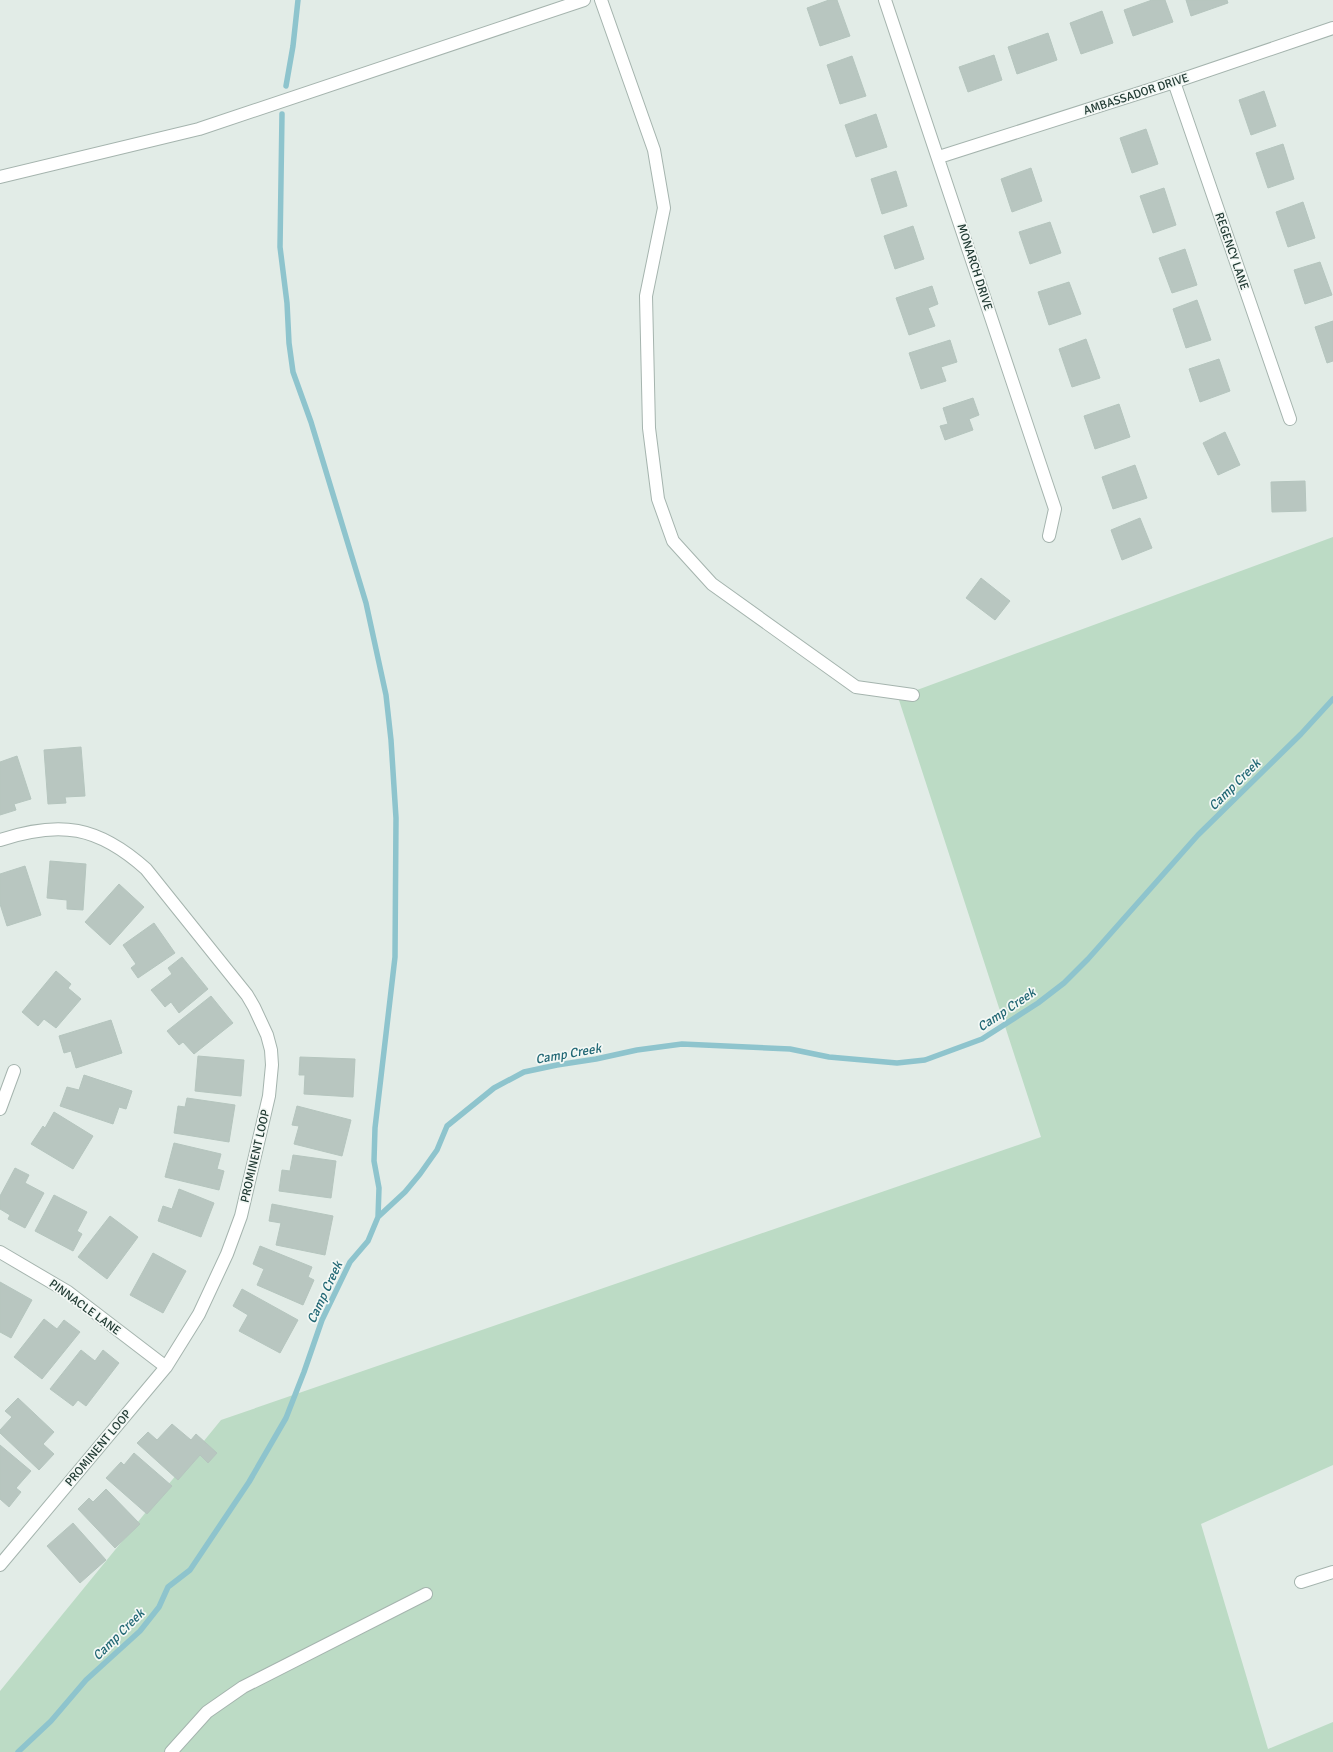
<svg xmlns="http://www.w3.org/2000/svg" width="1333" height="1752" font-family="Signika,sans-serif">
	<rect width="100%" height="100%" fill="#e2ece7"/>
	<path fill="#bcdbc5" d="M 1333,537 L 1333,1465 L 1201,1524 L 1268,1749 L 1333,1722 L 1333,1752 L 0,1752 L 0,1691 L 221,1420 L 1041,1137 L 898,697 Z"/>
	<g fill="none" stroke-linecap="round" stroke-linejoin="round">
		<path stroke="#8ec4cd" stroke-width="5.5" d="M 286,86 L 293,46 L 298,0
			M 282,114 L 280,247 L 287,303 L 289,343 L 293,372 L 311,422 L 366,603 L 386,695 L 391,740 L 396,818 L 395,957 L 375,1128 L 374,1161 L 379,1188 L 378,1217
			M 18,1752 L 51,1721 L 86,1680 L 140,1631 L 159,1607 L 168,1587 L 190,1570 L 249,1482 L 286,1418 L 304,1372 L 322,1320 L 350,1262 L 368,1241 L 378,1217 L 405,1192 L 420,1174 L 437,1150 L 447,1126 L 494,1088 L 524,1072 L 557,1065 L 596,1059 L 637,1050 L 682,1044 L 790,1049 L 829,1057 L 897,1063 L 925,1060 L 982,1039 L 1038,1003 L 1064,983 L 1088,959 L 1198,835 L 1301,734 L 1333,699"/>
	</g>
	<path fill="#b8c6c0" stroke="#b5c5be" d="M 829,0 L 837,0 L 850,36 L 820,46 L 807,8 Z
		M 1152,0 L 1165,0 L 1173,22 L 1133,36 L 1124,10 Z
		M 1186,0 L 1227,0 L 1228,3 L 1191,16 Z
		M 1102,11 L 1113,43 L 1081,54 L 1070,23 Z
		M 1048,33 L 1057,60 L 1017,74 L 1008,47 Z
		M 994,55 L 1002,80 L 968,92 L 959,67 Z
		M 852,56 L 866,96 L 840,104 L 827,65 Z
		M 1264,91 L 1276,126 L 1251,135 L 1239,100 Z
		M 876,114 L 887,147 L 856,157 L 845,125 Z
		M 1146,129 L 1158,164 L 1132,173 L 1120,138 Z
		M 1283,144 L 1294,179 L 1268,188 L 1256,153 Z
		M 1031,168 L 1042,201 L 1012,212 L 1001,179 Z
		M 896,171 L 907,206 L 882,214 L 871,179 Z
		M 1164,188 L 1176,225 L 1153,233 L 1140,196 Z
		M 1303,202 L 1315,238 L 1288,247 L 1276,212 Z
		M 1050,222 L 1061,253 L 1030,264 L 1019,232 Z
		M 913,226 L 924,259 L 895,269 L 884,236 Z
		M 1185,249 L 1197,285 L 1172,293 L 1159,258 Z
		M 1320,262 L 1332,295 L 1305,304 L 1294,270 Z
		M 1069,282 L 1081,314 L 1049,325 L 1038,292 Z
		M 932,286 L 938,304 L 928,308 L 935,326 L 909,335 L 896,298 Z
		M 1197,300 L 1211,340 L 1186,348 L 1173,309 Z
		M 1333,321 L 1333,361 L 1327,363 L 1315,327 Z
		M 1086,339 L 1100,378 L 1072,387 L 1059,349 Z
		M 950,340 L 957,362 L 941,367 L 946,381 L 921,389 L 909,353 Z
		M 1219,359 L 1230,391 L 1200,402 L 1189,369 Z
		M 973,398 L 979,415 L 969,419 L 973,430 L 945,440 L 940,426 L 948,424 L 943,408 Z
		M 1119,404 L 1130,437 L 1095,449 L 1084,416 Z
		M 1225,432 L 1240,465 L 1218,475 L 1203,443 Z
		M 1135,465 L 1147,498 L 1113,509 L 1102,477 Z
		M 1305,481 L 1306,511 L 1272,512 L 1271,482 Z
		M 1140,518 L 1152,548 L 1122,560 L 1111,530 Z
		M 981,578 L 1010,601 L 995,620 L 966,598 Z
		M 81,747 L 85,796 L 65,797 L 66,803 L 48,804 L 44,750 Z
		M 17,756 L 31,799 L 14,804 L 16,810 L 0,815 L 0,762 Z
		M 50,861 L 86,864 L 83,910 L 67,909 L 67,900 L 47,898 Z
		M 25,866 L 41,915 L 7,926 L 0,904 L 0,874 Z
		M 119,884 L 144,907 L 110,945 L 85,922 Z
		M 154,923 L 175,953 L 138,978 L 131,968 L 136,964 L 123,945 Z
		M 182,957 L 208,989 L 179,1013 L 171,1002 L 165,1007 L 151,990 L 172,974 L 168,968 Z
		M 56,971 L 71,984 L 68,988 L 81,999 L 56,1028 L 44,1019 L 38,1026 L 22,1012 Z
		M 211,996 L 233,1023 L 194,1054 L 183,1042 L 179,1045 L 167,1031 Z
		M 111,1020 L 122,1053 L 76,1068 L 71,1051 L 64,1053 L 59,1036 Z
		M 198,1056 L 244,1060 L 241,1096 L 195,1091 Z
		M 300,1057 L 355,1059 L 353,1097 L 304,1094 L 305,1075 L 299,1075 Z
		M 84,1075 L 132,1091 L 126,1109 L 119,1107 L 113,1124 L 60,1106 L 67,1087 L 79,1090 Z
		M 187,1098 L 235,1105 L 229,1142 L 174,1133 L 178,1106 L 185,1107 Z
		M 297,1106 L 351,1120 L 342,1156 L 294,1144 L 299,1126 L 292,1125 Z
		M 54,1112 L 93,1136 L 73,1169 L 31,1144 L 43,1126 L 45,1128 Z
		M 174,1143 L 221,1154 L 217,1169 L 224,1171 L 219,1190 L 165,1177 Z
		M 293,1155 L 336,1161 L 331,1198 L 279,1191 L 282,1170 L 290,1171 Z
		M 15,1168 L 29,1175 L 25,1183 L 44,1193 L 25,1228 L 8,1219 L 10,1215 L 0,1209 L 0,1196 Z
		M 179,1189 L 214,1203 L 201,1237 L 158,1221 L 163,1206 L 172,1209 Z
		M 54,1195 L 87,1212 L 77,1231 L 82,1234 L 73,1251 L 35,1231 Z
		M 272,1204 L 333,1216 L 325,1255 L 276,1245 L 281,1223 L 269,1221 Z
		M 110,1216 L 138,1237 L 107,1279 L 78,1257 Z
		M 260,1246 L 312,1267 L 308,1277 L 314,1280 L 303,1305 L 257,1285 L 264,1269 L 253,1264 Z
		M 153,1253 L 186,1271 L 163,1313 L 130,1295 Z
		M 0,1282 L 32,1300 L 11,1338 L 0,1332 Z
		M 242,1289 L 298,1320 L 280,1353 L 239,1331 L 248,1315 L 233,1306 Z
		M 44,1319 L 57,1329 L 64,1320 L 80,1332 L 42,1379 L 14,1357 Z
		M 81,1350 L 95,1361 L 103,1350 L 119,1363 L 86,1406 L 78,1400 L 73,1406 L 50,1389 Z
		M 18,1398 L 54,1432 L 43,1444 L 54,1454 L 39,1470 L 0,1433 L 0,1430 L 12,1417 L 5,1411 Z
		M 172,1424 L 191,1440 L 196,1434 L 217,1453 L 208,1463 L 200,1455 L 178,1480 L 137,1443 L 148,1432 L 157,1440 Z
		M 0,1445 L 31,1471 L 16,1488 L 21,1492 L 9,1507 L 0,1499 Z
		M 134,1453 L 172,1486 L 147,1514 L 106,1478 L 121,1462 L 124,1465 Z
		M 106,1489 L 140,1524 L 115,1548 L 78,1509 L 89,1498 L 93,1502 Z
		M 73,1523 L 106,1560 L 80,1583 L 47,1546 Z"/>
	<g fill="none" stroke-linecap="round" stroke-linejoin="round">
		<g stroke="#a5b4ae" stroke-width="14">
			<path id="minor" d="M 601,0 L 654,150 L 664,208 L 646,296 L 649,428 L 658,499 L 673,541 L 712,584 L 856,687 L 913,695
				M 885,0 L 1055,509 L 1049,536
				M 1174,82 L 1290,419
				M 939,157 L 1174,82 L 1333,28
				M 0,177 L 199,129 L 584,0
				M 0,840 C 60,820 98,826 146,869 L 247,995 L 254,1007 L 267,1035 L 271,1050 L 272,1065 L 269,1096 L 241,1216 L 227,1254 L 199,1314 L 166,1367 L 0,1565
				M 0,1109 L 14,1071
				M 0,1252 L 68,1292 L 166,1367
				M 1301,1582 L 1333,1572
				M 171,1752 L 207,1712 L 243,1687 L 426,1594"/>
		</g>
		<use href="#minor" stroke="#fff" stroke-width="12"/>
	</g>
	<g text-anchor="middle" stroke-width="3.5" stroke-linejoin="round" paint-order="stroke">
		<g font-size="12" fill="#233c35" stroke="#f3f8f5">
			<text transform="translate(1136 94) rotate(-18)" y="4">AMBASSADOR DRIVE</text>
			<text transform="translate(1232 251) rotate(71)" y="4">REGENCY LANE</text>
			<text transform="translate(975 267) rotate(72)" y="4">MONARCH DRIVE</text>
			<text transform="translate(255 1156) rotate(-77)" y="4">PROMINENT LOOP</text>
			<text transform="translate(85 1307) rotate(36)" y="4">PINNACLE LANE</text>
			<text transform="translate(98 1448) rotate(-50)" y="4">PROMINENT LOOP</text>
		</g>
		<g font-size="13" font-style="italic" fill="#216774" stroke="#f3f8f5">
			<text transform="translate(1234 784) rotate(-45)" y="5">Camp Creek</text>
			<text transform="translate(1006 1009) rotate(-34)" y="5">Camp Creek</text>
			<text transform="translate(568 1053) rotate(-10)" y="5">Camp Creek</text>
			<text transform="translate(324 1292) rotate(-65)" y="5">Camp Creek</text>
			<text transform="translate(118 1634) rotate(-45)" y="5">Camp Creek</text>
		</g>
	</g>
</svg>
